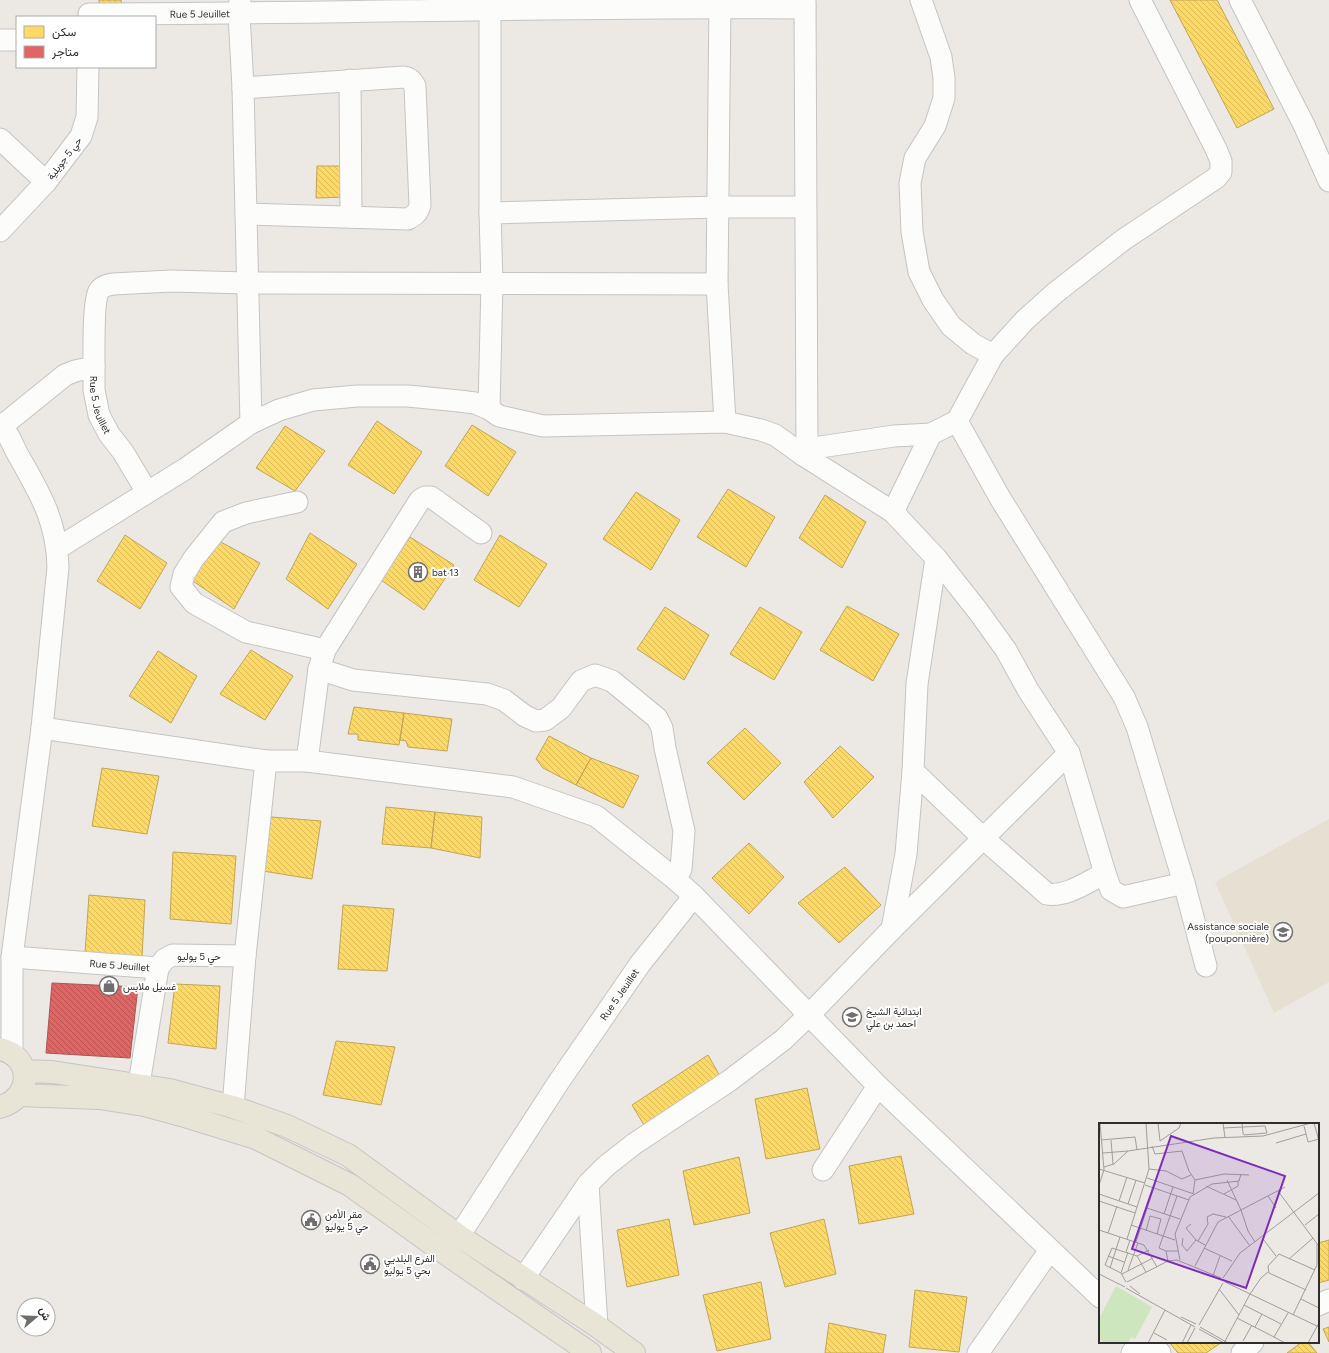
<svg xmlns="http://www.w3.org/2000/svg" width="1329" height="1353" font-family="Figtree,Vazirmatn,sans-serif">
	<defs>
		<pattern id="homes-back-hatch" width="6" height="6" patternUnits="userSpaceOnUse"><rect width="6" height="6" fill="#ffd966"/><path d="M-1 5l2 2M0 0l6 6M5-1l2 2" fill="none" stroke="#dbbb59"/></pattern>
		<pattern id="shops-back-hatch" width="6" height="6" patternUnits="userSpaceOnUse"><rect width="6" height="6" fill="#e06666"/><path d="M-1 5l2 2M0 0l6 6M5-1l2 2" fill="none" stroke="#b65454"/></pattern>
	</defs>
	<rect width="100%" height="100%" fill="#ece8e4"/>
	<path fill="#e6e0d3" d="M 1329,819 L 1329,982 L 1274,1013 L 1215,882 Z"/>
	<path fill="url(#homes-back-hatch)" stroke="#c0a655" d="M 99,0 L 121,0 L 122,6 L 99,8 Z
		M 1170,0 L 1217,0 L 1274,109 L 1237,128 Z
		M 317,166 L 348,166 L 347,197 L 316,198 Z
		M 377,421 L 422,452 L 394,494 L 348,465 Z
		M 472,425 L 516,452 L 488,496 L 445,466 Z
		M 285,426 L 325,451 L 295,491 L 256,468 Z
		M 728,489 L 775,517 L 746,567 L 697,537 Z
		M 636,492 L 680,520 L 651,570 L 603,539 Z
		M 825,495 L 866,522 L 842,568 L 799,538 Z
		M 310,533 L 357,564 L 328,609 L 286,579 Z
		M 125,535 L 167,563 L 140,609 L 97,581 Z
		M 500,535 L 547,564 L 519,607 L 474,580 Z
		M 410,537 L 454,565 L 424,610 L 381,580 Z
		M 215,539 L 260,563 L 234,609 L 190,579 Z
		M 847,606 L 899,634 L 873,681 L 820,650 Z
		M 665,607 L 709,635 L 684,680 L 637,649 Z
		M 760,607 L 802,632 L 774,680 L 730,654 Z
		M 251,650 L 293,676 L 265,720 L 220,694 Z
		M 158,651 L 197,676 L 171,723 L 129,696 Z
		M 354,707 L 404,713 L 399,745 L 358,740 L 358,734 L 348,734 Z
		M 404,713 L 452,719 L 447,751 L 408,747 L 406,741 L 400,740 Z
		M 745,728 L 781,763 L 744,800 L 707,763 Z
		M 549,736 L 591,758 L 576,785 L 543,768 L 536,759 Z
		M 840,746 L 874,777 L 833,818 L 804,782 Z
		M 591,758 L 639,776 L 623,808 L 576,785 Z
		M 102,768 L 159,776 L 147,834 L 92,826 Z
		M 386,807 L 435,812 L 431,848 L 382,844 Z
		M 435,812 L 482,817 L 480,858 L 431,848 Z
		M 271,817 L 321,821 L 312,879 L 263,871 Z
		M 749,843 L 784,877 L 749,914 L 712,878 Z
		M 173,852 L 236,856 L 231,924 L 170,919 Z
		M 845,867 L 881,905 L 839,943 L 798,903 Z
		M 89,895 L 145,900 L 142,957 L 85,953 Z
		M 343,905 L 394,909 L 387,971 L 338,969 Z
		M 175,984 L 220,986 L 216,1049 L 168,1043 Z
		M 336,1041 L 395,1047 L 381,1105 L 323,1095 Z
		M 708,1055 L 721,1078 L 647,1130 L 632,1105 Z
		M 807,1088 L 820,1149 L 766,1159 L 755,1099 Z
		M 901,1156 L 914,1214 L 859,1224 L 849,1166 Z
		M 739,1157 L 750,1213 L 694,1225 L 683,1171 Z
		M 669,1219 L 679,1275 L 627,1287 L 617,1230 Z
		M 824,1219 L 836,1274 L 785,1287 L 770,1233 Z
		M 1329,1240 L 1329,1280 L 1318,1283 L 1318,1243 Z
		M 761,1282 L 771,1339 L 717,1351 L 703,1295 Z
		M 915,1290 L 967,1297 L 959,1352 L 909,1347 Z
		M 829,1323 L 886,1335 L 883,1353 L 825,1353 Z
		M 1329,1327 L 1329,1342 L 1323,1329 Z
		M 1169,1342 L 1222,1342 L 1206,1353 L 1178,1353 Z
		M 1302,1342 L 1308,1342 L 1317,1353 L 1287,1353 Z"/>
	<path fill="url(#shops-back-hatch)" stroke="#ab5555" d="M 52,983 L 138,987 L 130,1058 L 46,1053 Z"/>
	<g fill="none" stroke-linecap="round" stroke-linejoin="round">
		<g stroke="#c5c4c5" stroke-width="23">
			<g id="minor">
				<path d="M 240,0 L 239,14 L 243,88 L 251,423"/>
				<path d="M 720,0 L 717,284 L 725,422"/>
				<path d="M 921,0 L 941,57 L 944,78 L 944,98 L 935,126 L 915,158 L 910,183 L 912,232 L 919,272 L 933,300 L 951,326 L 973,344 L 993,355"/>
				<path d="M 1240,0 L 1304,125 L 1329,181"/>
				<path id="s1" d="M 89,14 C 327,14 566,6 805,8"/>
				<path d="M 0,40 L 17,40"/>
				<path d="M 350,80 L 351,217"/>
				<path d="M 243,88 L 404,77 C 410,78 412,81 415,86 L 420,205 C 418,213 415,215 408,219 L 246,214"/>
				<path d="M 0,139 L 46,182"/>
				<path d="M 490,213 L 718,207 L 805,207"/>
				<path d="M 0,231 L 46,182 L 81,136 L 87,117 L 88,67"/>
				<path d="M 94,367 C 94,354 93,300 99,291 C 102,286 108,285 113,284 L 171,281 L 247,283 L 717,284"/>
				<path d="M 489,409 L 492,283 L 490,213 L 490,10"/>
				<path d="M 957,421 L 1000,498 L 1124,697 L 1137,727 L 1184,883 L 1206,966"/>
				<path d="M 0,424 C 8,431 12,444 17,453 C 39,492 57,520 58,567 L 42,728 L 12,957 L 12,1054"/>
				<path id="s2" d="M 2,426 L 65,375 L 75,371 L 94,367 L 94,390 L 99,415 L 109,434 L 123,452 L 147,492"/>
				<path d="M 807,449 L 894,436 L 931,434 L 957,421 L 993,355 L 1025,320 L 1055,293 L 1123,240 L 1216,178 L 1221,172 L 1221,161 L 1216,149 L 1140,0"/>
				<path d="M 803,455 L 807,449 L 805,0"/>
				<path d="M 297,502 L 246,513 L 223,522 L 194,558 L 184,574 L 181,587 L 194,603 L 246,632 L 325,650"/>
				<path d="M 893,512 L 931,434"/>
				<path d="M 58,548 L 185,469 L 251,423 L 279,410 L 313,400 L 357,396 L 408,396 L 459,401 L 475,403 L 489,409 L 499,416 L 543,426 L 725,422 L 761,430 L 775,435 L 803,455 L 893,512 L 936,558 L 978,611 L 1006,650 L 1028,690 L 1069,753 L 1105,873 L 1111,890 L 1123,897 L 1184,883"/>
				<path d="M 319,669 L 353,680 L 487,694 L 504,700 L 525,716 L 536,721 L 545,720 L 561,708 L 581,681 L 595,675 L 612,681 L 657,718 L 662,728 L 665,748 L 684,831 L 681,869 L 675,879"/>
				<path d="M 42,728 L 266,761 L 307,761 L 513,787 L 596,816 L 675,879 L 694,896 L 809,1015 L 783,1040 L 729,1081 L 634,1144 L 606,1166 L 588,1184 L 523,1279"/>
				<path d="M 1069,753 L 892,929 L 809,1015 L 878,1086 L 1100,1297"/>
				<path d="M 307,761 L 319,669 L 325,650 L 420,500 L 425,497 L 431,497 L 481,533"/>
				<path d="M 913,771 L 983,838 L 1047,894 C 1067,897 1087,882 1105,873"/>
				<path d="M 892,929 L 906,854 L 913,771 L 917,684 L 936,558"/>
				<path id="s3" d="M 12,957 L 158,968"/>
				<path d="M 158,968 L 165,959 L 173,955 L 245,956"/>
				<path d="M 139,1084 L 158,968"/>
				<path d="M 233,1107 L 245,956 L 266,761"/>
				<path d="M 823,1170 L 878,1086"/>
				<path d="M 588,1184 L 597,1326"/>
				<path id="s4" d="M 459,1236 L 558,1083 L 640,964 L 694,896"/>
				<path d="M 1318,1305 L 1329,1300"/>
				<path d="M 1148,1342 L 1160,1353"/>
				<path d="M 978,1353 L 1050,1250"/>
				<path d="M 1132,1353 L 1140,1342"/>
				<path d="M 1242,1353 L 1253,1342"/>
			</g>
		</g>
		<g stroke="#c6c5c4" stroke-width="24">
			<path id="major" d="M 0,1049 C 33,1056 33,1098 0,1107
				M 24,1071 L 52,1072 L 170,1090 L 233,1107 L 287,1126 L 348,1155 L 459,1236 L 597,1326 L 634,1353
				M 19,1095 L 99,1098 L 144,1105 L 188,1117 L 256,1138 L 350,1185 L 442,1251 L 590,1353"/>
		</g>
		<use href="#minor" stroke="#fcfcfb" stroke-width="21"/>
		<use href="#major" stroke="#e8e4d6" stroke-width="22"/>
	</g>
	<defs>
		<g id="building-ring" transform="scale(1)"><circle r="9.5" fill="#fff" stroke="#706f6e" stroke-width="1.5"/><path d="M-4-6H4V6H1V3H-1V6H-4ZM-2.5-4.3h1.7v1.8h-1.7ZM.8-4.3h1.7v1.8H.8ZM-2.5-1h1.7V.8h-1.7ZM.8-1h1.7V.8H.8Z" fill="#706f6e"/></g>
		<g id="school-ring" transform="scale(1)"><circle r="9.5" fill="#fff" stroke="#706f6e" stroke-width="1.5"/><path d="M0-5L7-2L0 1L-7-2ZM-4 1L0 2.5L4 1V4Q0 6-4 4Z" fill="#706f6e"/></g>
		<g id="shop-ring" transform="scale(1)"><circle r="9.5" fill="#fff" stroke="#706f6e" stroke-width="1.5"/><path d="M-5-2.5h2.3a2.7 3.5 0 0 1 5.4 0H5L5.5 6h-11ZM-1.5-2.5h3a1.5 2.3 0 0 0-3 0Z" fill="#706f6e"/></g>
		<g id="civic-ring" transform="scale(1)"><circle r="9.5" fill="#fff" stroke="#706f6e" stroke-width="1.5"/><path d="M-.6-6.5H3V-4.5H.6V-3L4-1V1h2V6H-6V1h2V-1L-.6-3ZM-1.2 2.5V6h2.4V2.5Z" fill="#706f6e"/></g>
	</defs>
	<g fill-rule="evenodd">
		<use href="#building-ring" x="418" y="572"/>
		<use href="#school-ring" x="1283" y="932"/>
		<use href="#shop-ring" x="109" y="986"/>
		<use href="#school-ring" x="852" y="1017"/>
		<use href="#civic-ring" x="311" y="1220"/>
		<use href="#civic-ring" x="370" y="1264"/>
	</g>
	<g text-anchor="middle" stroke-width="4" stroke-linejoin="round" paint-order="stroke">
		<g font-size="10" fill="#2e2e2e" stroke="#fff">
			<text dy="4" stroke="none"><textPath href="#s1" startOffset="111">Rue 5 Jeuillet</textPath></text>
			<text transform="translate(64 158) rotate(-53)" y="4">حي 5 جويلية</text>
			<text dy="4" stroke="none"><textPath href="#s2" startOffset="150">Rue 5 Jeuillet</textPath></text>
			<text x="199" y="960">حي 5 يوليو</text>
			<text dy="4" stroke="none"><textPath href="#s3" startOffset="108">Rue 5 Jeuillet</textPath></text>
			<text dy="4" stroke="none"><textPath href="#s4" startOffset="290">Rue 5 Jeuillet</textPath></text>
		</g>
		<g font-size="10" fill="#2e2e2e" stroke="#fff" text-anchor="start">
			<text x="432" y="576">bat 13</text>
			<text x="1269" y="930" text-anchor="end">Assistance sociale<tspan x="1269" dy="12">(pouponnière)</tspan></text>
			<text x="123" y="990">غسيل ملابس</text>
			<text x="866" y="1015">ابتدائية الشيخ<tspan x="866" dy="12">احمد بن علي</tspan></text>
			<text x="325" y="1218">مقر الأمن<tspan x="325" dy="12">حي 5 يوليو</tspan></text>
			<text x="384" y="1262">الفرع البلديي<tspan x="384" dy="12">بحي 5 يوليو</tspan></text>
		</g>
	</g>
	<g transform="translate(1099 1123)">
		<rect width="220" height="220" fill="#ece8e4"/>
		<path d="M 17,163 L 53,184 L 36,216 L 32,214 L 29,220 L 6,220 L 0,216 L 0,196 Z" fill="#cee6be"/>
		<path fill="none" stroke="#a09e9b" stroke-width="1" d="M 59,0 L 61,18M 124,0 L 126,15M 143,0 L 144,10 L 145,12 L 168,10 L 166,3 L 144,4M 215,0 L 220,18M 205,3 L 209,19 L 220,16M 124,5 L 144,4M 2,17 L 36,14 L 38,27M 12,17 L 14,41M 61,18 L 80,5 L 82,0M 177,20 L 207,11M 53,23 L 56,31 L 83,28 L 90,48 L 96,57 L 94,71M 4,30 L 29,28M 5,44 L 15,41 L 29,28 L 115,15 L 164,13 L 212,0M 0,46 L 46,60M 50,46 L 67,48 L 83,56 L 92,52M 48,55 L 95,71M 96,57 L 125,51 L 150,52M 128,57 L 142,87 L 186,64M 0,62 L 5,47 L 1,0M 46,62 L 90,77M 107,63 L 137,77M 179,68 L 219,122M 0,71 L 38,84M 125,71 L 139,63 L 139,58M 169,73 L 177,85M 0,78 L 36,90M 20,78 L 28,54M 29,81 L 37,57M 48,85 L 81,96M 65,91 L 74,64M 129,93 L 151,123M 92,101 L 87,105 L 97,117 L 106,122M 32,102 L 76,117M 206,102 L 220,91M 0,107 L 45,122 L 58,144M 47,108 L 51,93 L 62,96 L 58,111M 9,110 L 18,83M 84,115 L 83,122 L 88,128 L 97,117M 28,116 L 50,46 L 47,0M 164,116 L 177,133M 99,118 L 109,101 L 108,94 L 114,91 L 127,94M 37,119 L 57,58M 105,125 L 133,138M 67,128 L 60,125 L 78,73M 27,129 L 31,117M 9,133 L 25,139M 38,133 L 50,127M 190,136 L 214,115M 81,137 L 76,111 L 91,74 L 113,61 L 140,58 L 142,51M 69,138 L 67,128 L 79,128M 96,143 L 119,99 L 142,87 L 149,108 L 156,119M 11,145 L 21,114M 29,147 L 39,120M 22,150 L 29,129M 0,151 L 26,164M 23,151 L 54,135M 114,153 L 121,133M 124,155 L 141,130 L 220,70M 27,159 L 22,150 L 6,142 L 13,125 L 38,133 L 47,149M 28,159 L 69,138 L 78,137 L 122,155M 126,159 L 220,204M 31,163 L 41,171M 27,165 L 96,204M 120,166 L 140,192M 207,167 L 170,150 L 169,143 L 180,131 L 216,147M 202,176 L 220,185M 145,182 L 182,201M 194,192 L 218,142 L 218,121M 82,194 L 97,201M 138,195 L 175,214 L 189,190M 100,202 L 124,160M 101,204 L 129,220M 156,204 L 163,191M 100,206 L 125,220M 55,210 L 68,217M 175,214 L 186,220M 144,218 L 153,202M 49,220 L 66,187M 83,220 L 92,202M 88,220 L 96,205M 125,220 L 151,171 L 162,155 L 169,149M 209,220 L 220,200"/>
		<path fill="#7b2cbf" fill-opacity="0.15" stroke="#7b2cbf" stroke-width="2" d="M 72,13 L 186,53 L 147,165 L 33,126 Z"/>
		<rect width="220" height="220" fill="none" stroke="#2e2e2e" stroke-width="2"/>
	</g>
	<rect x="16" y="16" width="140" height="52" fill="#ffffff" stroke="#ababab"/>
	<rect x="24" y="26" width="20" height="12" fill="#ffd966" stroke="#ababab"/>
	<text x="52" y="36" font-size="12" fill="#2e2e2e">سكن</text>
	<rect x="24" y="46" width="20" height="12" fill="#e06666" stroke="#ababab"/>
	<text x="52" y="56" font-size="12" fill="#2e2e2e">متاجر</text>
	<g transform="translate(36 1317) rotate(71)"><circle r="19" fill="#ffffff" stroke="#ababab"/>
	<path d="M0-3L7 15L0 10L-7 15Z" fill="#706f6e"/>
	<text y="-6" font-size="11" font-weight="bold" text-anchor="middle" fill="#2e2e2e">ش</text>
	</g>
</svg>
